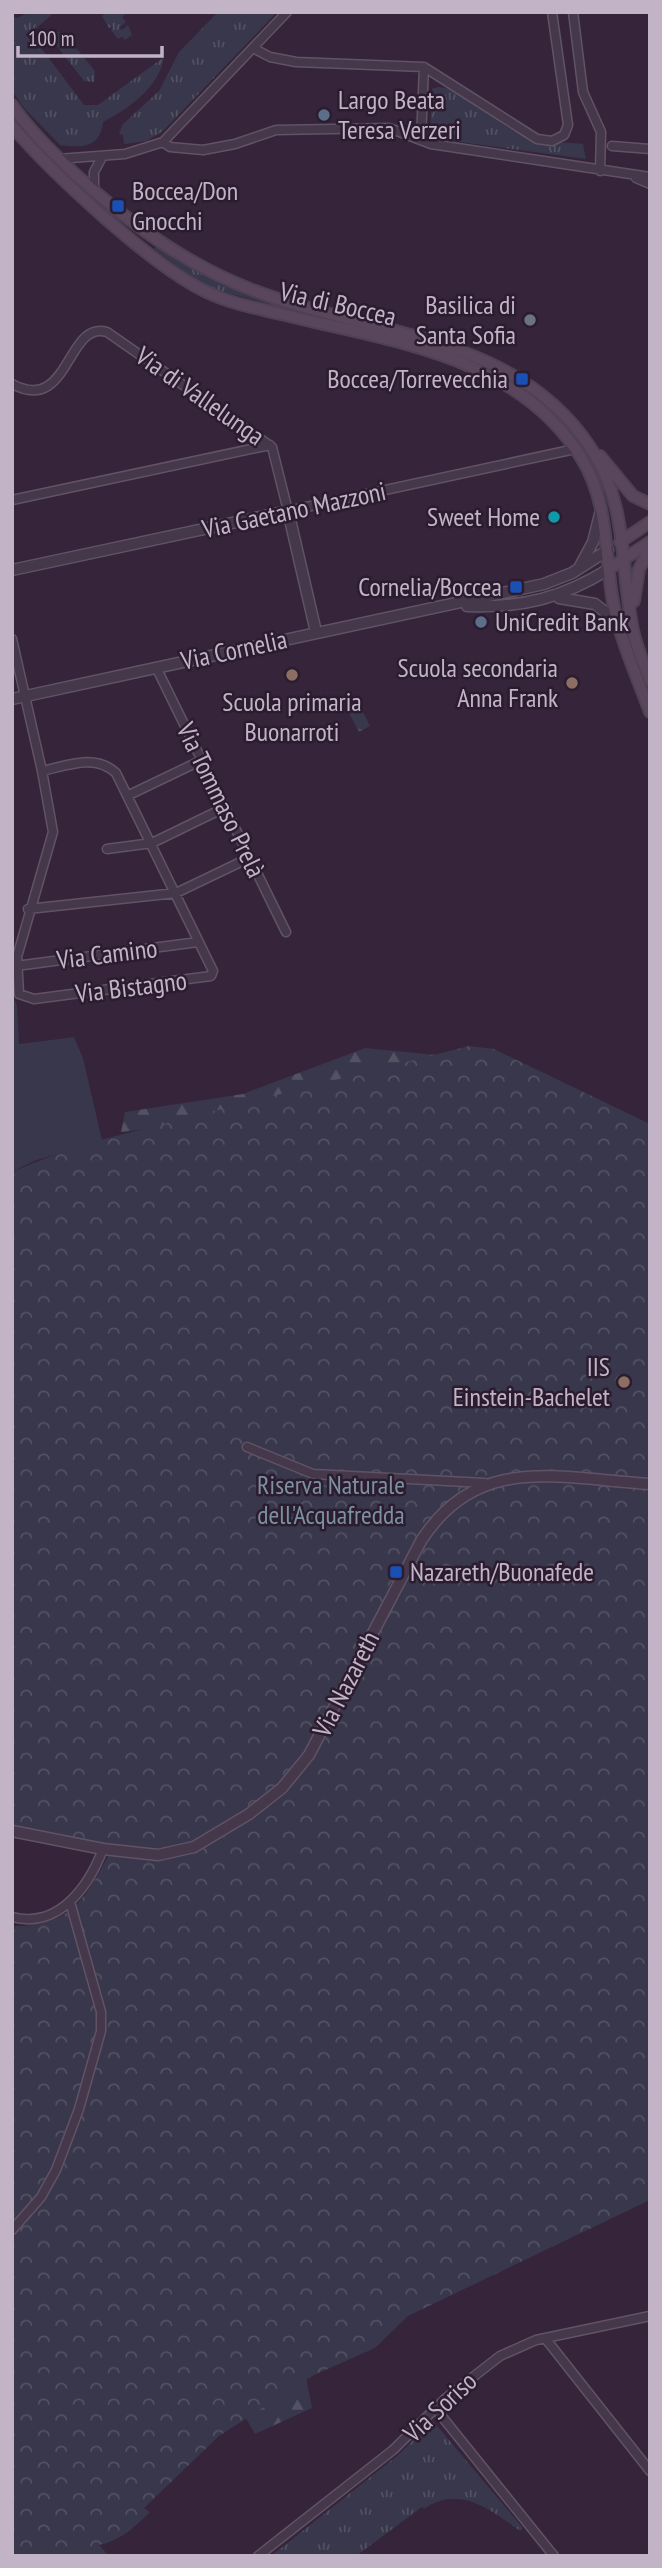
<svg xmlns="http://www.w3.org/2000/svg" width="662" height="2568" font-family="'PT Sans Narrow',sans-serif">
	<defs>
		<pattern id="grass-tufts" width="24" height="20" patternUnits="userSpaceOnUse" patternTransform="scale(1.75)"><rect width="24" height="20" fill="#38374b"/><path d="M3 7l-1-3M5 7V3M7 7l1-3M15 17l-1-3M17 17v-4M19 17l1-3" fill="none" stroke="#535263"/></pattern>
		<pattern id="forest-firs" width="22" height="20" patternUnits="userSpaceOnUse" patternTransform="scale(1.75)"><rect width="22" height="20" fill="#38374b"/><path d="M5 1l3.5 6h-7zM16 11l3.5 6h-7z" fill="#535263"/></pattern>
		<pattern id="park-crowns" width="20" height="18" patternUnits="userSpaceOnUse" patternTransform="scale(1.75)"><rect width="20" height="18" fill="#38374b"/><path d="M2 6a3 3 0 1 1 6 0M12 15a3 3 0 1 1 6 0" fill="none" stroke="#535263"/></pattern>
	</defs>
	<rect width="100%" height="100%" fill="#35243a"/>
	<path fill="url(#grass-tufts)" d="M 30,12 L 55,12 L 33,31 L 33,37 L 84,105 L 98,105 L 164,57 C 160,87 127,110 103,122 C 100,148 82,148 60,145 L 24,108 L 12,91 L 12,16 L 17,18 Z
		M 107,12 L 127,12 L 122,17 L 126,22 L 119,28 L 122,30 L 128,25 L 132,35 L 125,40 L 122,37 L 118,39 L 111,30 L 113,27 L 109,28 L 102,16 Z
		M 218,12 L 277,12 L 163,131 L 147,141 L 124,144 L 123,135 L 119,134 L 122,125 L 159,91 L 179,52 Z
		M 57,31 L 64,33 L 95,71 L 94,82 L 84,81 L 53,41 Z
		M 438,87 C 468,89 492,120 518,133 C 538,143 561,142 583,144 L 586,159 L 430,138 L 432,89 Z
		M 156,246 C 204,277 253,297 307,314 L 216,290 L 194,279 L 154,249 Z
		M 433,2421 L 523,2528 L 520,2531 C 491,2510 459,2484 424,2509 L 422,2507 L 356,2556 L 271,2556 L 397,2456 Z"/>
	<path fill="url(#forest-firs)" d="M 365,1048 L 447,1056 L 284,1114 L 121,1132 L 125,1112 L 243,1094 Z
		M 306,2377 L 312,2408 L 255,2434 L 243,2413 Z"/>
	<path fill="url(#park-crowns)" d="M 357,700 L 370,726 L 359,732 L 345,706 Z
		M 469,1046 L 494,1049 L 650,1124 L 650,2200 L 408,2316 L 375,2348 L 314,2375 L 219,2436 L 144,2508 L 150,2512 C 135,2527 120,2541 99,2545 L 109,2556 L 12,2556 L 12,1934 L 15,1926 C 75,1926 87,1894 113,1847 L 12,1828 L 12,1172 L 73,1147 Z"/>
	<path fill="#38374b" d="M 12,994 L 17,1005 L 19,1044 L 74,1037 L 83,1058 L 102,1140 L 34,1161 L 12,1172 Z"/>
	<g fill="none" stroke-linecap="round" stroke-linejoin="round">
		<g stroke="#615365" stroke-width="11">
			<path id="minor" d="M 573,12 L 583,92 L 601,132 L 600,171
				M 253,48 L 270,57 L 296,62 L 424,67 L 537,139 L 552,141 L 564,135 L 568,125 L 552,12
				M 421,140 L 424,67
				M 163,142 L 170,147 L 203,150 L 235,144 L 276,130 L 389,128 L 431,144 L 650,177
				M 612,146 L 650,149
				M 58,159 L 125,154 L 163,142 L 287,12
				M 636,178 L 650,184
				M 94,191 L 94,172 L 102,157
				M 12,384 C 70,415 66,320 107,332 L 272,447 L 288,511 L 575,449
				M 12,500 L 270,445
				M 12,639 L 42,771 C 66,766 95,753 116,773 L 213,971 L 211,976 L 34,999 L 19,994 L 17,957 L 53,832 L 42,771
				M 156,667 L 286,932
				M 129,795 L 202,760
				M 107,849 L 152,843 L 226,807
				M 28,909 L 176,893 L 249,858
				M 16,966 L 198,942
				M 247,1447 L 313,1474 L 485,1483
				M 12,1917 C 58,1929 88,1888 103,1849
				M 12,2230 L 41,2197 L 56,2170 L 79,2109 L 101,2031 L 101,2012 L 70,1902
				M 545,2338 L 650,2471
				M 435,2408 L 554,2556
				M 258,2556 L 393,2450 L 446,2398 L 500,2356 L 536,2340 L 650,2316"/>
		</g>
		<g stroke="#615365" stroke-width="13">
			<path id="tertiary" d="M 579,568 L 593,542 L 601,510
				M 12,570 L 288,511 L 316,632
				M 559,598 L 595,604 L 618,622
				M 467,606 C 523,608 562,598 609,569
				M 12,699 L 544,584 L 572,573 L 608,550
				M 12,1831 L 103,1849 L 158,1855 L 194,1847 L 249,1814 L 282,1788 L 309,1755 L 421,1541 C 478,1452 560,1479 650,1484"/>
		</g>
		<g stroke="#4f4153" stroke-width="14">
			<path id="secondary" d="M 12,105 C 30,131 53,153 76,175 C 135,228 196,272 272,297 C 382,335 519,339 590,447 C 628,504 620,562 632,625 C 635,644 643,662 650,680
				M 12,126 C 52,173 155,269 209,293 C 232,304 257,308 281,314 C 388,341 518,354 582,459 C 609,503 604,552 613,602 C 620,639 637,677 650,712
				M 600,456 L 633,496 L 650,504
				M 620,542 L 650,522
				M 609,569 L 650,542
				M 634,601 L 639,569 L 650,549"/>
		</g>
		<use href="#minor" stroke="#46384b" stroke-width="8"/>
		<use href="#tertiary" stroke="#46384b" stroke-width="10"/>
		<use href="#secondary" stroke="#59465d" stroke-width="10"/>
	</g>
	<g fill="#5c6f8a" stroke="#2b1d2f" stroke-width="2.5">
		<circle cx="324" cy="115" r="7"/>
		<circle cx="481" cy="622" r="7"/>
	</g>
	<g fill="#1a4fb4" stroke="#2b1d2f" stroke-width="2.5">
		<rect x="111" y="199" width="14" height="14" rx="3.5"/>
		<rect x="515" y="372" width="14" height="14" rx="3.5"/>
		<rect x="509" y="580" width="14" height="14" rx="3.5"/>
		<rect x="389" y="1565" width="14" height="14" rx="3.5"/>
	</g>
	<circle fill="#6b7280" stroke="#2b1d2f" stroke-width="2.5" cx="530" cy="320" r="7"/>
	<circle fill="#0f9aa8" stroke="#2b1d2f" stroke-width="2.5" cx="554" cy="517" r="7"/>
	<g fill="#8d6e63" stroke="#2b1d2f" stroke-width="2.5">
		<circle cx="292" cy="675" r="7"/>
		<circle cx="572" cy="683" r="7"/>
		<circle cx="624" cy="1382" r="7"/>
	</g>
	<g text-anchor="middle" stroke-width="5" stroke-linejoin="round" paint-order="stroke">
		<g font-size="26" fill="#c2b3c6" stroke="#2b1d2f" text-anchor="end">
			<text x="338" y="109" text-anchor="start">Largo Beata<tspan x="338" dy="30">Teresa Verzeri</tspan></text>
			<text x="132" y="200" text-anchor="start">Boccea/Don<tspan x="132" dy="30">Gnocchi</tspan></text>
			<text x="516" y="314">Basilica di<tspan x="516" dy="30">Santa Sofia</tspan></text>
			<text x="508" y="388">Boccea/Torrevecchia</text>
			<text x="540" y="526">Sweet Home</text>
			<text x="502" y="596">Cornelia/Boccea</text>
			<text x="495" y="631" text-anchor="start">UniCredit Bank</text>
			<text x="558" y="677">Scuola secondaria<tspan x="558" dy="30">Anna Frank</tspan></text>
			<text x="292" y="711" text-anchor="middle">Scuola primaria<tspan x="292" dy="30">Buonarroti</tspan></text>
			<text x="610" y="1376">IIS<tspan x="610" dy="30">Einstein-Bachelet</tspan></text>
			<text x="410" y="1581" text-anchor="start">Nazareth/Buonafede</text>
		</g>
		<g font-size="26" fill="#c2b3c6" stroke="#2b1d2f">
			<text transform="translate(338 304) rotate(13)" y="9">Via di Boccea</text>
			<text transform="translate(200 396) rotate(35)" y="9">Via di Vallelunga</text>
			<text transform="translate(294 510) rotate(-12)" y="9">Via Gaetano Mazzoni</text>
			<text transform="translate(234 650) rotate(-12)" y="9">Via Cornelia</text>
			<text transform="translate(221 800) rotate(64)" y="9">Via Tommaso Prelà</text>
			<text transform="translate(107 954) rotate(-7)" y="9">Via Camino</text>
			<text transform="translate(131 987) rotate(-7)" y="9">Via Bistagno</text>
			<text transform="translate(346 1684) rotate(-63)" y="9">Via Nazareth</text>
			<text transform="translate(440 2407) rotate(-43)" y="9">Via Soriso</text>
		</g>
		<g font-size="26" fill="#7b91a0" stroke="#2b1d2f">
			<text x="331" y="1494">Riserva Naturale<tspan x="331" dy="30">dell'Acquafredda</tspan></text>
		</g>
	</g>
	<rect width="662" height="2568" fill="none" stroke="#c2b3c6" stroke-width="28"/>
	<path d="M18 46v10h144v-10" fill="none" stroke="#c2b3c6" stroke-width="3.5"/>
	<text x="28" y="46" font-size="21" fill="#c2b3c6" stroke="#2b1d2f" stroke-width="5" paint-order="stroke">100 m</text>
</svg>
